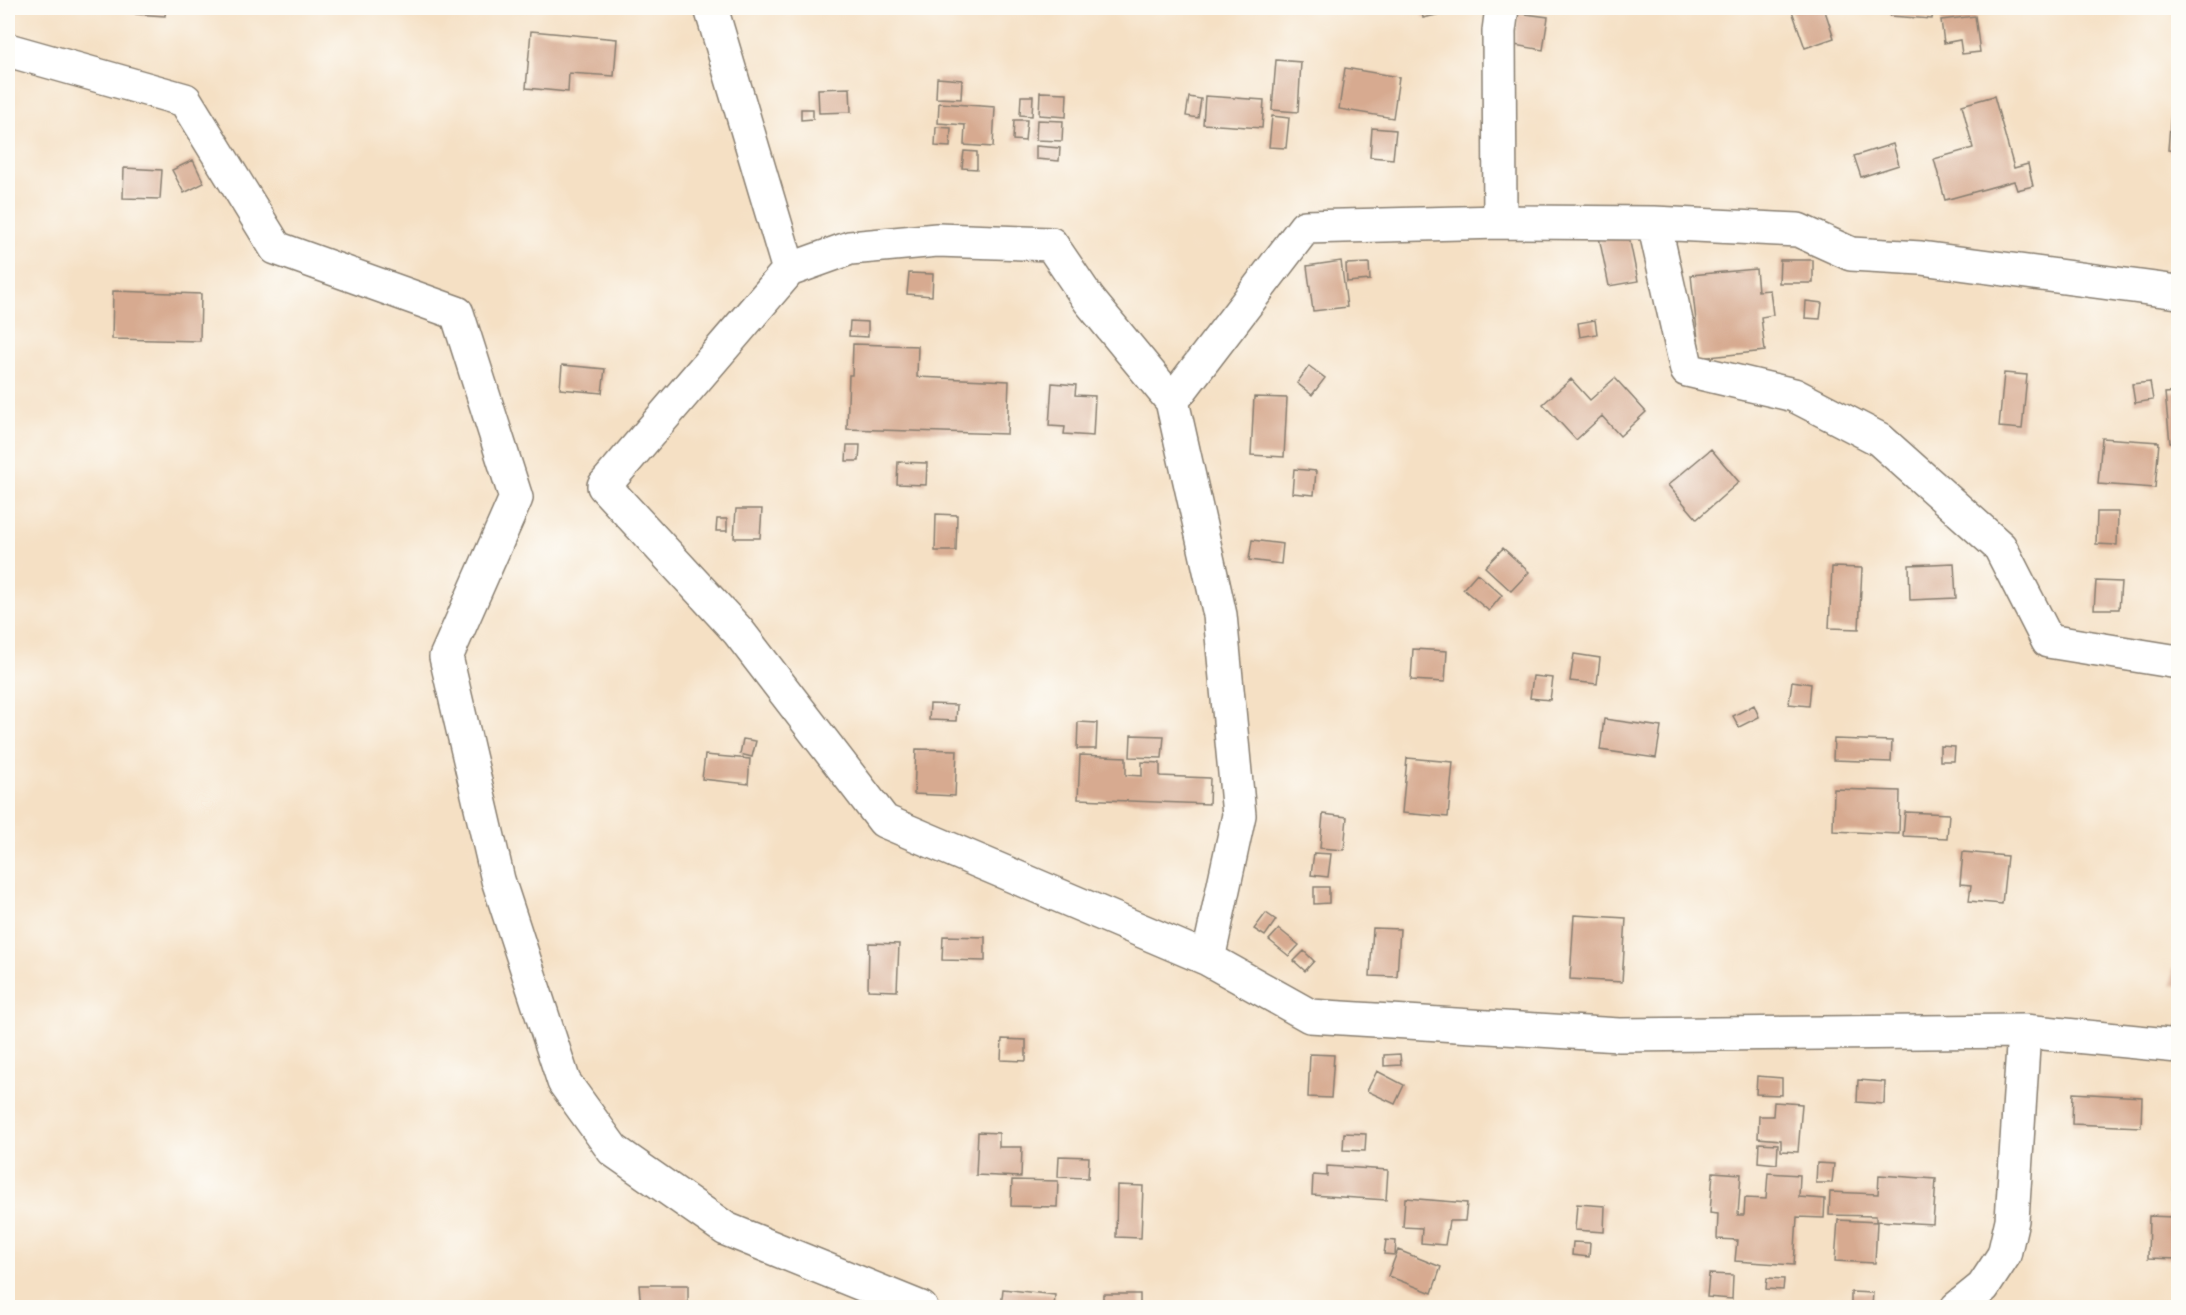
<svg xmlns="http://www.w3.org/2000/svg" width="2186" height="1315" font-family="Mali,sans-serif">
	<rect width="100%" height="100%" fill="#fdfcf7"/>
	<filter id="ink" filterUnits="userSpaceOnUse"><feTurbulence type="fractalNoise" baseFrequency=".0167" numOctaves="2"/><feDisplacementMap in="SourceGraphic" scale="12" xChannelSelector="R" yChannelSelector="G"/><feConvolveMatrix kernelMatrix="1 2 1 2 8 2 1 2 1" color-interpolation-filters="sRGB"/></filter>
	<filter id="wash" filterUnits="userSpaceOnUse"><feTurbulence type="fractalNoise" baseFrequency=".008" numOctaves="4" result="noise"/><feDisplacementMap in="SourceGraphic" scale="24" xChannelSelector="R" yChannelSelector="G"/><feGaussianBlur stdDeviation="1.35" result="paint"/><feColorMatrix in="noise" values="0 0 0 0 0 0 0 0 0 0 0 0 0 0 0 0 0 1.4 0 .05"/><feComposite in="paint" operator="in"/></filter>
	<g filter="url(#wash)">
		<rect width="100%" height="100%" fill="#f5e0c4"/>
		<g id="blocks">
			<path fill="#d7aa90" d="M 137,8 L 166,8 L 165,16 L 136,14 Z
				M 184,8 L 216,8 L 216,13 L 184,12 Z
				M 1421,8 L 1448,8 L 1449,12 L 1423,18 Z
				M 1791,8 L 1824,8 L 1834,38 L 1805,48 Z
				M 1891,8 L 1933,8 L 1932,19 L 1890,16 Z
				M 1940,8 L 1975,8 L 1976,11 L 1941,16 Z
				M 1518,13 L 1548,17 L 1543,50 L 1514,45 Z
				M 1975,16 L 1980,52 L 1962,54 L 1960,40 L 1944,43 L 1941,20 Z
				M 531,31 L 617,39 L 614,76 L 569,73 L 568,92 L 526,88 Z
				M 1276,60 L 1301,62 L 1298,112 L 1272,110 Z
				M 1345,68 L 1399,77 L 1393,118 L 1339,109 Z
				M 937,78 L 962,80 L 961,99 L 936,98 Z
				M 850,88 L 851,112 L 819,113 L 818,89 Z
				M 1040,92 L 1067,93 L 1066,117 L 1039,115 Z
				M 1021,96 L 1033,96 L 1032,116 L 1020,115 Z
				M 1205,96 L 1264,100 L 1262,128 L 1203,124 Z
				M 1994,96 L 2014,168 L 2028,164 L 2033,186 L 2017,190 L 2014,181 L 1945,200 L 1934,159 L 1973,148 L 1962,105 Z
				M 1189,97 L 1201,99 L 1198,118 L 1186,116 Z
				M 939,103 L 995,107 L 993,147 L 964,145 L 965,125 L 938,123 Z
				M 801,109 L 813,109 L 813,119 L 801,120 Z
				M 2171,112 L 2178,113 L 2178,151 L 2168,150 Z
				M 1272,116 L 1289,118 L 1286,148 L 1269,147 Z
				M 1014,120 L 1027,120 L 1025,141 L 1013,140 Z
				M 1037,120 L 1063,121 L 1062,141 L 1036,140 Z
				M 936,127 L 951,128 L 950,147 L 935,146 Z
				M 1372,128 L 1396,130 L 1393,159 L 1370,157 Z
				M 1893,144 L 1899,165 L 1861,177 L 1854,156 Z
				M 1036,146 L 1060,148 L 1059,161 L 1036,159 Z
				M 964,151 L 977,152 L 977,169 L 962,168 Z
				M 193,160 L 204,183 L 184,193 L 172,170 Z
				M 124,168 L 162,170 L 160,199 L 123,198 Z
				M 1628,232 L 1638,281 L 1609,286 L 1599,237 Z
				M 1780,260 L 1813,260 L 1813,283 L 1779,283 Z
				M 1341,261 L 1347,307 L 1313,311 L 1307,266 Z
				M 1369,263 L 1370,280 L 1347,282 L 1346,264 Z
				M 1756,269 L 1758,291 L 1770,290 L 1773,315 L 1761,317 L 1765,351 L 1700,358 L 1691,275 Z
				M 909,273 L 933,274 L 932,296 L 907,294 Z
				M 113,291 L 201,294 L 200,341 L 112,339 Z
				M 1806,301 L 1822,303 L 1820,319 L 1805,318 Z
				M 1595,320 L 1597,334 L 1580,337 L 1578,323 Z
				M 850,321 L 868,322 L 868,337 L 849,336 Z
				M 853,344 L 918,346 L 917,377 L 1009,381 L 1007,434 L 847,429 L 849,375 L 852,375 Z
				M 562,365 L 605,369 L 602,393 L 560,389 Z
				M 1309,366 L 1325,378 L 1312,395 L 1297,383 Z
				M 2004,373 L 2027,375 L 2022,429 L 1999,427 Z
				M 1615,378 L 1646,412 L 1620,436 L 1602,416 L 1576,440 L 1543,404 L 1571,379 L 1590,400 Z
				M 2150,382 L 2153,400 L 2135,403 L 2132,384 Z
				M 1052,383 L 1076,385 L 1075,395 L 1095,396 L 1093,436 L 1064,434 L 1065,427 L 1049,426 Z
				M 2178,392 L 2178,443 L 2170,443 L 2165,393 Z
				M 1254,397 L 1287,398 L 1284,457 L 1251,455 Z
				M 2102,438 L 2159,442 L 2155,488 L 2098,484 Z
				M 847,445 L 860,445 L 859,461 L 846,461 Z
				M 1711,449 L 1739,482 L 1697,519 L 1668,485 Z
				M 898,462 L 927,463 L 926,485 L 897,484 Z
				M 1294,469 L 1316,471 L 1314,495 L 1292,493 Z
				M 736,509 L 762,509 L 760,538 L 734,538 Z
				M 2097,512 L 2118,512 L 2117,545 L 2096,544 Z
				M 936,514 L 957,515 L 956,551 L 935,551 Z
				M 717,519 L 727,519 L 727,531 L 716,531 Z
				M 1252,540 L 1283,544 L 1281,564 L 1249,560 Z
				M 1503,548 L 1529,572 L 1511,591 L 1485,567 Z
				M 1954,563 L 1956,598 L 1910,600 L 1909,565 Z
				M 1832,567 L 1862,568 L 1859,629 L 1829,628 Z
				M 1477,573 L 1502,595 L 1489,611 L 1463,589 Z
				M 2096,581 L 2121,582 L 2119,609 L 2094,609 Z
				M 1413,649 L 1447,651 L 1445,682 L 1411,680 Z
				M 1574,654 L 1600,658 L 1597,684 L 1570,681 Z
				M 1533,676 L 1553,678 L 1550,700 L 1530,698 Z
				M 1792,681 L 1811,684 L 1809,706 L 1789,704 Z
				M 930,704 L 957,705 L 956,721 L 929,720 Z
				M 1754,705 L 1759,717 L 1739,727 L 1733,716 Z
				M 1604,719 L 1661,727 L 1656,758 L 1600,750 Z
				M 1078,722 L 1097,723 L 1096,749 L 1077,749 Z
				M 1131,735 L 1164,736 L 1162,758 L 1130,757 Z
				M 743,739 L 756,741 L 752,757 L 740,754 Z
				M 1834,739 L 1892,741 L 1891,762 L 1833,760 Z
				M 1940,746 L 1955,747 L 1954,761 L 1940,761 Z
				M 916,749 L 957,750 L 955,796 L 914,794 Z
				M 705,755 L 750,759 L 748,784 L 702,779 Z
				M 1080,755 L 1126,757 L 1126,775 L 1142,776 L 1142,762 L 1160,763 L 1160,776 L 1210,778 L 1209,804 L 1078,799 Z
				M 1407,758 L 1453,762 L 1448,817 L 1402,813 Z
				M 1834,789 L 1900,791 L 1899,834 L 1833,831 Z
				M 1905,812 L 1949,814 L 1947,838 L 1903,836 Z
				M 1323,814 L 1347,817 L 1344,850 L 1320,848 Z
				M 1963,852 L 2007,856 L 2002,904 L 1969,901 L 1971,885 L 1960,884 Z
				M 1314,853 L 1331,854 L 1328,877 L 1311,875 Z
				M 1314,887 L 1329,887 L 1329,903 L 1314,904 Z
				M 1266,913 L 1276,920 L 1265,936 L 1254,929 Z
				M 1574,915 L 1626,918 L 1622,982 L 1570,979 Z
				M 1373,928 L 1400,929 L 1397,977 L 1370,976 Z
				M 1279,929 L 1299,945 L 1289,956 L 1269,940 Z
				M 943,936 L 985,937 L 985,961 L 942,960 Z
				M 869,943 L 899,944 L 897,991 L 868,990 Z
				M 1304,951 L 1314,961 L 1305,971 L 1294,961 Z
				M 2173,968 L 2178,968 L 2178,986 L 2171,985 Z
				M 1002,1039 L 1026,1040 L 1026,1061 L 1001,1060 Z
				M 1310,1054 L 1334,1055 L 1331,1098 L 1308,1097 Z
				M 1400,1054 L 1401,1065 L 1384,1066 L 1384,1055 Z
				M 1377,1071 L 1404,1085 L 1395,1104 L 1367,1091 Z
				M 1757,1076 L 1782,1078 L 1782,1095 L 1756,1094 Z
				M 1858,1080 L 1885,1082 L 1884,1104 L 1857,1102 Z
				M 2073,1093 L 2142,1097 L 2141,1127 L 2072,1124 Z
				M 1774,1102 L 1802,1104 L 1798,1152 L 1781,1151 L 1781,1140 L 1758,1138 L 1759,1116 L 1773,1116 Z
				M 978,1132 L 999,1133 L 999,1147 L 1022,1147 L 1021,1177 L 976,1175 Z
				M 1344,1133 L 1366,1134 L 1365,1151 L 1343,1150 Z
				M 1759,1143 L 1778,1144 L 1777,1164 L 1758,1162 Z
				M 1059,1156 L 1089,1157 L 1088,1178 L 1058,1177 Z
				M 1817,1163 L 1834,1164 L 1832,1183 L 1816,1183 Z
				M 1327,1166 L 1388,1170 L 1386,1200 L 1312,1195 L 1313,1175 L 1327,1176 Z
				M 2174,1171 L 2178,1171 L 2178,1259 L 2148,1258 L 2149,1216 L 2173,1217 Z
				M 1713,1172 L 1741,1174 L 1738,1215 L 1744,1215 L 1745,1198 L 1766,1199 L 1768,1173 L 1800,1175 L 1799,1197 L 1825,1199 L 1824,1218 L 1797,1217 L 1794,1265 L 1735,1261 L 1737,1240 L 1717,1239 L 1718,1214 L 1710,1213 Z
				M 1879,1175 L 1936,1179 L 1933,1224 L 1876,1221 L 1876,1216 L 1829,1215 L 1830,1192 L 1878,1194 Z
				M 1012,1180 L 1058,1181 L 1057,1207 L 1011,1206 Z
				M 1117,1185 L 1143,1186 L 1141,1238 L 1116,1237 Z
				M 1405,1198 L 1467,1203 L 1465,1221 L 1449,1221 L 1445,1245 L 1421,1243 L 1422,1228 L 1403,1227 Z
				M 1577,1204 L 1605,1206 L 1604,1232 L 1575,1230 Z
				M 1838,1220 L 1877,1222 L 1875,1263 L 1835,1261 Z
				M 1386,1240 L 1396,1241 L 1395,1255 L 1384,1254 Z
				M 1573,1242 L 1590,1243 L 1589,1257 L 1572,1255 Z
				M 1398,1250 L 1441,1267 L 1432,1293 L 1388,1276 Z
				M 1709,1274 L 1733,1275 L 1732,1299 L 1707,1297 Z
				M 1767,1278 L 1784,1279 L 1783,1290 L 1766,1289 Z
				M 639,1285 L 688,1285 L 688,1308 L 641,1308 Z
				M 1003,1289 L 1055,1295 L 1054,1308 L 1001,1308 Z
				M 1851,1292 L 1873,1293 L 1872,1306 L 1851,1304 Z
				M 1103,1294 L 1140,1294 L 1140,1308 L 1103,1308 Z"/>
		</g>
	</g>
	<g filter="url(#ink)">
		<use href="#blocks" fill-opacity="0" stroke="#887e70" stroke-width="1.5"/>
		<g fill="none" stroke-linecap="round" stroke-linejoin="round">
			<g stroke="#887e70" stroke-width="36">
				<path id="minor" d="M 711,8 L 789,270 L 850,248 L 937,240 L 1051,244 L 1089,300 L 1172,401 L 1305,227 L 1500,222 L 1654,223 L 1798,230 L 1851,254 L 1921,258 L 2178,292
					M 8,50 L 185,100 L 276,248 L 457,313 L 516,498 L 446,657 L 498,880 L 564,1082 L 613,1150 L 726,1229 L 921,1308
					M 1500,222 L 1499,31 L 1502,8
					M 1654,223 L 1687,370 L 1794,395 L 1879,439 L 2000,547 L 2048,641 L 2178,662
					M 789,270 L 604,486 L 738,631 L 884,821 L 1208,959 L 1310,1016 L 1619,1035 L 2024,1031
					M 1172,401 L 1220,615 L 1239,815 L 1208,959
					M 1957,1308 L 1983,1287 L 2004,1255 L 2012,1220 L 2024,1031 L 2178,1046"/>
			</g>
			<use href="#minor" stroke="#fff" stroke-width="33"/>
		</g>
	</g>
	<rect width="2186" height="1315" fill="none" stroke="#fdfcf7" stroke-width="30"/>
</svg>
